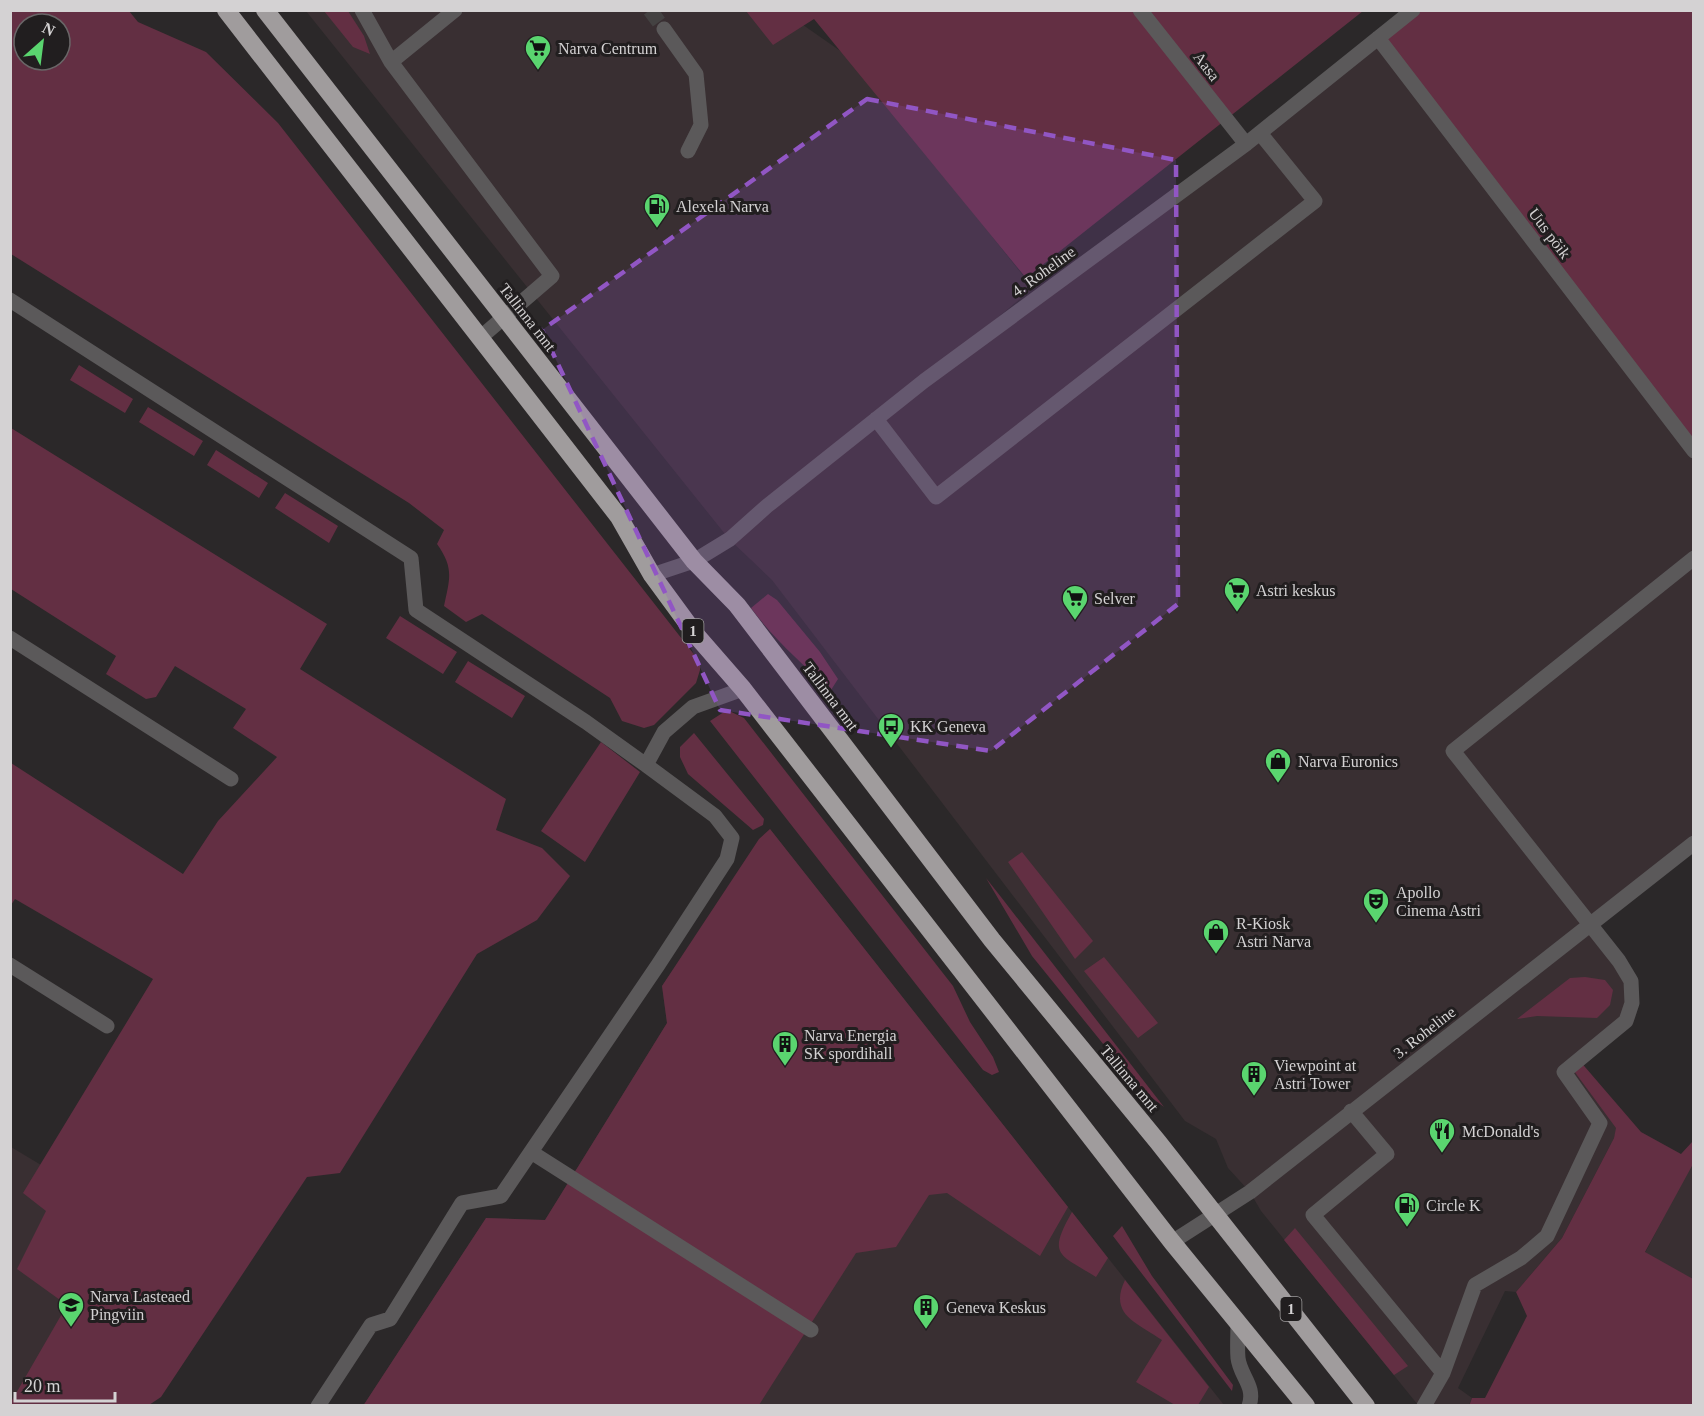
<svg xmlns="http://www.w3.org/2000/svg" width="1704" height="1416" font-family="'Times New Roman',serif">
	<rect width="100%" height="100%" fill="#2b2829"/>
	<path fill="#392f32" d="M 306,11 L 783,11 L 849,57 L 1033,288 L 926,378 L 1378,38 L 1693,450 L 1693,843 L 1591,924 L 1631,981 L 1626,1021 L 1571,1067 L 1617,1128 L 1614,1138 L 1562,1238 L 1516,1292 L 1505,1291 L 1458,1388 L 1472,1398 L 1469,1405 L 1418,1405 L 1261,1211 L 1250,1192 L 1228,1168 L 1216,1139 L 1185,1121 L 772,580 L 729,539 Z
		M 770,829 L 1224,1405 L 363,1406 L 486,1218 L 545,1220 L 667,1023 L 662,986 Z
		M 11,1147 L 185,1251 L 11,1406 Z
		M 1693,1161 L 1693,1282 L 1645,1253 Z"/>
	<path fill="#632f43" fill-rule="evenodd" d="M 10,11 L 129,11 L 138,22 L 206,52 L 278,123 L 700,662 L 700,670 L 696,683 L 654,725 L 644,728 L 622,721 L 610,698 L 482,614 L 466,622 L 444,606 C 450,578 454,568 437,544 L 444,530 L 409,503 L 11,254 ZM 24,24 L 60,24 L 60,60 L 24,60 Z
		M 324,11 L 348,11 L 364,36 L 370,54 L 353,47 Z
		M 746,11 L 1363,11 L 1026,278 L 814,19 L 773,45 Z
		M 1411,11 L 1693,11 L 1693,442 L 1378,38 Z
		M 79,365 L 133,399 L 125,413 L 70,380 Z
		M 148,407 L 203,441 L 194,456 L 139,422 Z
		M 11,428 L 327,624 L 300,669 L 506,799 L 496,830 L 542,848 L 570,876 L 537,920 L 477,954 L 340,1173 L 307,1177 L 161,1397 L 149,1405 L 11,1405 L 11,1402 L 67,1305 L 17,1269 L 46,1211 L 23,1193 L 153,979 L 15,899 L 11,905 L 11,763 L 183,874 L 218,821 L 277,757 L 233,728 L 246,709 L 175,666 L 156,697 L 146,699 L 106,674 L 116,656 L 11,589 Z
		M 216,450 L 268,483 L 259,498 L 207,465 Z
		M 285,493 L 338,526 L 329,543 L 275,508 Z
		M 768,594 L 777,600 L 820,652 L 838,679 L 831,690 C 802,664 774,639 751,608 Z
		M 400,616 L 457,652 L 443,674 L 386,638 Z
		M 468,661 L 525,696 L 512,718 L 455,682 Z
		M 727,710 L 744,718 L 953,986 L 970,1022 L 993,1057 L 999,1072 L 992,1075 L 983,1070 L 710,721 Z
		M 694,733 L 764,819 L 763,825 L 753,830 L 688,774 L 680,757 L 680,747 Z
		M 601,742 L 640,772 L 585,862 L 541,831 Z
		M 770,829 L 1068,1207 L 1040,1256 L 947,1193 L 929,1195 L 896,1247 L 856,1253 L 759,1405 L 363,1406 L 486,1218 L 545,1220 L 667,1023 L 662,986 L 759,839 Z
		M 1022,852 L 1093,941 L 1075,959 L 1008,862 Z
		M 986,878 L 1001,897 L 1164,1107 L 1138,1087 L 1032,956 Z
		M 1104,957 L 1158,1023 L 1138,1038 L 1084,971 Z
		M 1585,977 L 1605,980 L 1613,990 L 1610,1005 L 1597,1018 L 1537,1016 L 1517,1019 L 1570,978 Z
		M 1579,1060 L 1641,1132 L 1681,1154 L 1693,1141 L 1693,1164 L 1645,1252 L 1693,1279 L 1693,1405 L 1469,1406 L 1472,1398 L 1485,1398 L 1527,1316 L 1516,1292 L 1562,1238 L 1614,1138 L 1616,1128 L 1571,1067 Z
		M 1072,1212 L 1108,1258 L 1096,1277 C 1059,1254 1047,1256 1072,1212 Z
		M 1122,1226 L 1152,1276 L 1233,1385 L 1232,1391 L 1113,1236 Z
		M 1295,1228 L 1408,1366 L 1394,1375 L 1284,1240 Z
		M 1125,1280 L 1209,1387 L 1198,1405 L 1175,1405 L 1136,1382 L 1162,1340 C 1138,1323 1108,1315 1125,1280 Z"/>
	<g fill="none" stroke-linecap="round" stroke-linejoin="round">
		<path stroke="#444242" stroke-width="15" stroke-dasharray="15 8" stroke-linecap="butt" d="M 650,10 L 664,29"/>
		<path stroke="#5b595a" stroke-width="15" d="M 362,10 L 391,62 L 552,276 L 481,337
			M 1140,10 L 1246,144
			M 664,29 L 696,74 L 701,125 L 688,151
			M 1378,38 L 1694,451
			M 391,62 L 455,10
			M 10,300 L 411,558 L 416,610 L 586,722 L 646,765
			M 876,419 L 936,497 L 1315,201 L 1260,133
			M 652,575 L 694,561 L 730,539 L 767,506 L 924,381 L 1246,144 L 1413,10
			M 10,638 L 231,779
			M 10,965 L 107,1026
			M 1351,1111 L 1387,1154 L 1313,1215 L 1443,1373
			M 531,1152 L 811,1330
			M 1172,1242 L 1250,1192 L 1694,843
			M 1238,1323 C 1238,1335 1237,1347 1238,1358 C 1240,1376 1256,1386 1249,1406
			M 318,1406 L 371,1325 L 390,1319 L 462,1203 L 501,1196 L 658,965 L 727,859 L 732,838 L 715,816 L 646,765 L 664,732 L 693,707 L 743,689
			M 1424,1406 L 1443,1373 L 1475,1285 L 1521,1258 L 1547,1236 L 1600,1123 L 1564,1072 L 1626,1021 L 1632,1003 L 1631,981 L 1619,961 L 1453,751 L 1694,558"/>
		<path stroke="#a09c9d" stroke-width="18" d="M 226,10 L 619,517 L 652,575 L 696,635 L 743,689 L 1172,1242 L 1306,1406
			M 265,10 L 694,561 L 737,605 L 992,940 L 1158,1142 L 1366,1406"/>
	</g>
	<path fill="#9156c4" fill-opacity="0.2" stroke="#9156c4" stroke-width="4.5" stroke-dasharray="12 8" stroke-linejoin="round" d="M 867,99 L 1176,160 L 1178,604 L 991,751 L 720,710 L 542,330 Z"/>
	<defs>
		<g id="supermarket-pin" transform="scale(1.35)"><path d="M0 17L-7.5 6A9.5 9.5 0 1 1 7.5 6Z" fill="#5ad56f" stroke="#211e1f"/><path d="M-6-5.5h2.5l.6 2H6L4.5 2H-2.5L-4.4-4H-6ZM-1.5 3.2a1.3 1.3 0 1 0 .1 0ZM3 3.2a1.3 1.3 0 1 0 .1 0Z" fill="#111"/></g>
		<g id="fuel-pin" transform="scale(1.35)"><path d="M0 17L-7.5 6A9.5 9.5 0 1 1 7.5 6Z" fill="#5ad56f" stroke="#211e1f"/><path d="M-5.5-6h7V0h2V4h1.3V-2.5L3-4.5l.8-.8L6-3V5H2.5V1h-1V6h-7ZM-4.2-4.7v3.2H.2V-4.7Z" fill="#111"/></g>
		<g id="bus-pin" transform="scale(1.35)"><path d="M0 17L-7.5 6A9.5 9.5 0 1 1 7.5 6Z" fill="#5ad56f" stroke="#211e1f"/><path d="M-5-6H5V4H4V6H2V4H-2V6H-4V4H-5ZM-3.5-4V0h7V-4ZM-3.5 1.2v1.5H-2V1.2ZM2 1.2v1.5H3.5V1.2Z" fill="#111"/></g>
		<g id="shop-pin" transform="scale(1.35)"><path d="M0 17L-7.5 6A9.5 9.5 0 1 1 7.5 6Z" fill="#5ad56f" stroke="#211e1f"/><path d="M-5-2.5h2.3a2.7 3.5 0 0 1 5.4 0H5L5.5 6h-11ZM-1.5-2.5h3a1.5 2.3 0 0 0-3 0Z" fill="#111"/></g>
		<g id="theatre-pin" transform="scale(1.35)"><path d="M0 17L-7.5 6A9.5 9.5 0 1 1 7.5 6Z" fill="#5ad56f" stroke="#211e1f"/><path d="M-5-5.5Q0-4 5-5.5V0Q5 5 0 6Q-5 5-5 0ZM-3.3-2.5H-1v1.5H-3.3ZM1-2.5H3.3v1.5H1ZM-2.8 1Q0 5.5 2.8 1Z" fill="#111"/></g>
		<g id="building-pin" transform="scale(1.35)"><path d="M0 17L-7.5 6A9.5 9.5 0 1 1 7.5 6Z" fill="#5ad56f" stroke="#211e1f"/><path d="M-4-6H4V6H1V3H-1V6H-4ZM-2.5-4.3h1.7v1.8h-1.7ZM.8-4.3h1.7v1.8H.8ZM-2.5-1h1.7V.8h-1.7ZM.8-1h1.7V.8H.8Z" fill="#111"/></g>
		<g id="restaurant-pin" transform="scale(1.35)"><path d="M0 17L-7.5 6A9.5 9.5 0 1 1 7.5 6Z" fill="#5ad56f" stroke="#211e1f"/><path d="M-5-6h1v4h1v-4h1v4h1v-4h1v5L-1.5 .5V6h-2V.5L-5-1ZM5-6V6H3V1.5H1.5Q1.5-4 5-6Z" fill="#111"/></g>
		<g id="school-pin" transform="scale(1.35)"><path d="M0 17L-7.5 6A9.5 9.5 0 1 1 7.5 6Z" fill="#5ad56f" stroke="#211e1f"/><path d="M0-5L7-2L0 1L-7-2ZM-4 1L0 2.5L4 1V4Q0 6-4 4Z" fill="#111"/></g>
	</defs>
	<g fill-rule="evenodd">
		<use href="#supermarket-pin" x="538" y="48"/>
		<use href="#fuel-pin" x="657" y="206"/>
		<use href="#supermarket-pin" x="1237" y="590"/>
		<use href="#supermarket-pin" x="1075" y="598"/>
		<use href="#bus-pin" x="891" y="726"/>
		<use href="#shop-pin" x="1278" y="761"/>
		<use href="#theatre-pin" x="1376" y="901"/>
		<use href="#shop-pin" x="1216" y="932"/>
		<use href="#building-pin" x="785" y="1044"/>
		<use href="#building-pin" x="1254" y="1074"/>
		<use href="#restaurant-pin" x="1442" y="1131"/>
		<use href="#fuel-pin" x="1407" y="1205"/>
		<use href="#school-pin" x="71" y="1305"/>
		<use href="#building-pin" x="926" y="1307"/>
	</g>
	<g text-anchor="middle" stroke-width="6" stroke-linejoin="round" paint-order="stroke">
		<g fill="#211e1f" stroke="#9e9c9d" stroke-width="1.5">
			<rect x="682.5" y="619" width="21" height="24" rx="4.5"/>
			<rect x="1280.5" y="1297" width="21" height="24" rx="4.5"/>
		</g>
		<g font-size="15" font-weight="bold" fill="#d4d2d3">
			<text x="693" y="636">1</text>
			<text x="1291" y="1314">1</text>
		</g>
		<g font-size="16" fill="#d4d2d3" stroke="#211e1f" text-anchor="start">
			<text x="558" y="54">Narva Centrum</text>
			<text x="676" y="212">Alexela Narva</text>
			<text x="1256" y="596">Astri keskus</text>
			<text x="1094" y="604">Selver</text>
			<text x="910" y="732">KK Geneva</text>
			<text x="1298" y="767">Narva Euronics</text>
			<text x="1396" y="898">Apollo<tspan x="1396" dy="18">Cinema Astri</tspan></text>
			<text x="1236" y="929">R-Kiosk<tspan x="1236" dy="18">Astri Narva</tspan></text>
			<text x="804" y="1041">Narva Energia<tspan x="804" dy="18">SK spordihall</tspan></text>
			<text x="1274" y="1071">Viewpoint at<tspan x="1274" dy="18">Astri Tower</tspan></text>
			<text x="1462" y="1137">McDonald's</text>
			<text x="1426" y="1211">Circle K</text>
			<text x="90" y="1302">Narva Lasteaed<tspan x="90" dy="18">Pingviin</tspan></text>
			<text x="946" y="1313">Geneva Keskus</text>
		</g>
		<g font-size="16" fill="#d4d2d3" stroke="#211e1f">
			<text transform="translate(1207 66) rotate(52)" y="6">Aasa</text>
			<text transform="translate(1550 233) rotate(53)" y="6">Uus põik</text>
			<text transform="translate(1043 271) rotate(-36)" y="6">4. Roheline</text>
			<text transform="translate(528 317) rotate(52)" y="6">Tallinna mnt</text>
			<text transform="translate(831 696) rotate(53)" y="6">Tallinna mnt</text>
			<text transform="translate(1424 1032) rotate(-38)" y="6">3. Roheline</text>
			<text transform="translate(1130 1078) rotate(50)" y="6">Tallinna mnt</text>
		</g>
	</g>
	<rect width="1704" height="1416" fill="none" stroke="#d4d2d3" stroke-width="24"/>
	<g transform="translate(42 42) rotate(28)"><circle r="28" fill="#211e1f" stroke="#696667" stroke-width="1.5"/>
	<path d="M0-4.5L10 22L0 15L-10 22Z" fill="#5ad56f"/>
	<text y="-9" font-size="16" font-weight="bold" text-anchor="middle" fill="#d4d2d3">N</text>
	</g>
	<path d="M15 1392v9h100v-9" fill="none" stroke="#d4d2d3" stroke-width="3"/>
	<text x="24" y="1392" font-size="18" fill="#d4d2d3" stroke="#211e1f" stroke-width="4.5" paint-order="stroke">20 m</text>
</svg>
